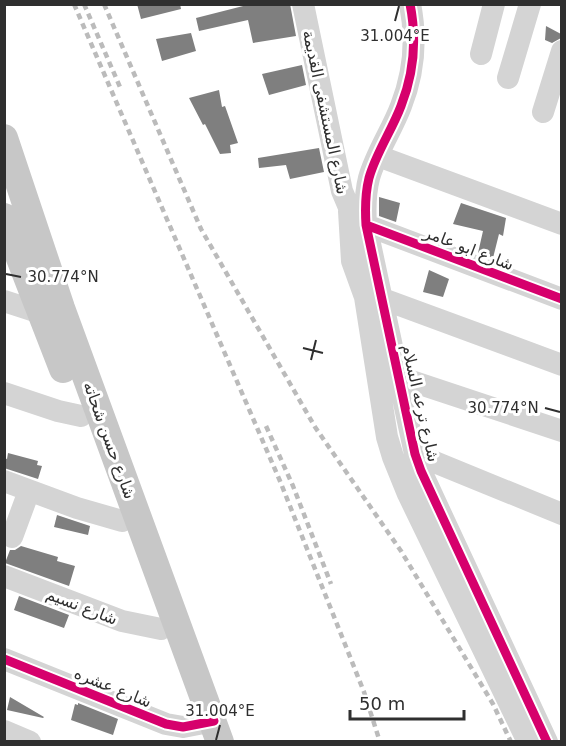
<svg xmlns="http://www.w3.org/2000/svg" width="566" height="746" font-family="'DejaVu Sans','Noto Sans Arabic',sans-serif">
	<rect width="100%" height="100%" fill="#fff"/>
	<path fill="#7f7f7f" d="M 137,4 L 180,4 L 181,9 L 141,19 Z
		M 251,4 L 290,4 L 296,36 L 253,43 L 248,20 L 199,31 L 196,18 Z
		M 546,26 L 561,34 L 561,38 L 552,43 L 545,40 Z
		M 191,33 L 196,51 L 162,61 L 156,39 Z
		M 302,65 L 306,85 L 269,95 L 262,74 Z
		M 219,90 L 222,107 L 225,106 L 238,143 L 230,145 L 231,153 L 220,154 L 205,124 L 203,125 L 189,98 Z
		M 319,148 L 324,172 L 290,179 L 286,165 L 259,168 L 258,158 Z
		M 379,197 L 400,203 L 396,222 L 379,216 Z
		M 461,203 L 506,218 L 503,236 L 499,234 L 493,258 L 478,253 L 483,231 L 453,224 Z
		M 429,270 L 449,279 L 443,297 L 423,292 Z
		M 8,453 L 38,461 L 37,465 L 42,466 L 38,479 L 4,468 L 4,458 L 7,459 Z
		M 57,515 L 90,526 L 88,535 L 54,527 Z
		M 21,546 L 58,557 L 57,561 L 75,566 L 69,586 L 5,563 L 10,550 L 15,550 Z
		M 19,596 L 69,615 L 64,628 L 14,610 Z
		M 10,697 L 44,717 L 43,718 L 7,710 Z
		M 78,703 L 118,719 L 113,735 L 71,720 L 75,704 L 78,705 Z"/>
	<g fill="none" stroke-linecap="round" stroke-linejoin="round">
		<path stroke="#d4d4d4" stroke-width="22" d="M 303,4 L 342,191 L 356,224
			M 410,4 C 417,39 414,73 401,106 C 392,130 376,153 369,178 C 365,194 365,209 366,225 L 415,454 L 421,471 L 547,742
			M 481,54 L 494,4
			M 508,78 L 530,4
			M 543,112 L 562,51
			M 378,156 L 562,224
			M 349,211 L 352,261 L 365,297 L 387,437 L 393,457 L 408,494 L 528,742
			M 366,225 L 562,299
			M 383,299 L 562,365
			M 4,301 L 41,313
			M 399,377 L 562,431
			M 4,393 L 58,411 L 81,416
			M 415,454 L 562,514
			M 4,481 L 77,508 L 122,521
			M 12,537 L 29,491
			M 4,576 L 122,621 L 161,629
			M 4,659 L 166,724 L 183,727 L 214,721
			M 4,731 L 30,742"/>
		<path stroke="#c7c7c7" stroke-width="28" d="M 4,138 L 61,308 L 220,742
			M 4,217 L 63,369"/>
		<path stroke="#bbb" stroke-width="4.5" stroke-dasharray="6 4.5" stroke-linecap="butt" d="M 74,4 L 280,481 L 364,692 L 380,742
			M 84,4 L 120,87
			M 104,4 L 201,229 L 315,427 L 401,551 L 493,704 L 511,742
			M 266,426 L 293,486 L 331,584"/>
		<g stroke="#fff" stroke-width="13">
			<path id="cycleway" d="M 410,4 C 417,39 414,73 401,106 C 392,130 376,153 369,178 C 365,194 365,209 366,225 L 415,454 L 421,471 L 547,742
				M 366,225 L 562,299
				M 4,659 L 166,724 L 183,727 L 214,721"/>
		</g>
		<use href="#cycleway" stroke="#d6006c" stroke-width="9"/>
	</g>
	<path fill="none" stroke="#2f2f2f" stroke-width="2" d="M 395,21 L 399,6M 6,274 L 21,277M 303,348 L 323,353M 311,360 L 316,340M 545,408 L 560,412M 216,740 L 220,725"/>
	<g text-anchor="middle" stroke-width="6" stroke-linejoin="round" paint-order="stroke">
		<g font-size="16" fill="#2f2f2f" stroke="#fff">
			<text transform="translate(326 112) rotate(78)" y="6">شارع المستشفى القديمة</text>
			<text transform="translate(469 248) rotate(21)" y="6">شارع ابو عامر</text>
			<text transform="translate(421 403) rotate(77)" y="6">شارع ترعه السلام</text>
			<text transform="translate(110 440) rotate(70)" y="6">شارع حسن شحاته</text>
			<text transform="translate(82 606) rotate(21)" y="6">شارع نسيم</text>
			<text transform="translate(113 687) rotate(22)" y="6">شارع عشره</text>
		</g>
	</g>
	<g font-size="15" text-anchor="middle" fill="#2f2f2f" stroke="#fff" stroke-width="6" stroke-linejoin="round" paint-order="stroke">
		<text x="395" y="41">31.004°E</text>
		<text x="63" y="282">30.774°N</text>
		<text x="503" y="413">30.774°N</text>
		<text x="220" y="716">31.004°E</text>
	</g>
	<rect width="566" height="746" fill="none" stroke="#2f2f2f" stroke-width="12"/>
	<path d="M350 710v9h114v-9" fill="none" stroke="#2f2f2f" stroke-width="3"/>
	<text x="359" y="710" font-size="18" fill="#2f2f2f" stroke="#ffffff" stroke-width="4.5" paint-order="stroke">50 m</text>
</svg>
